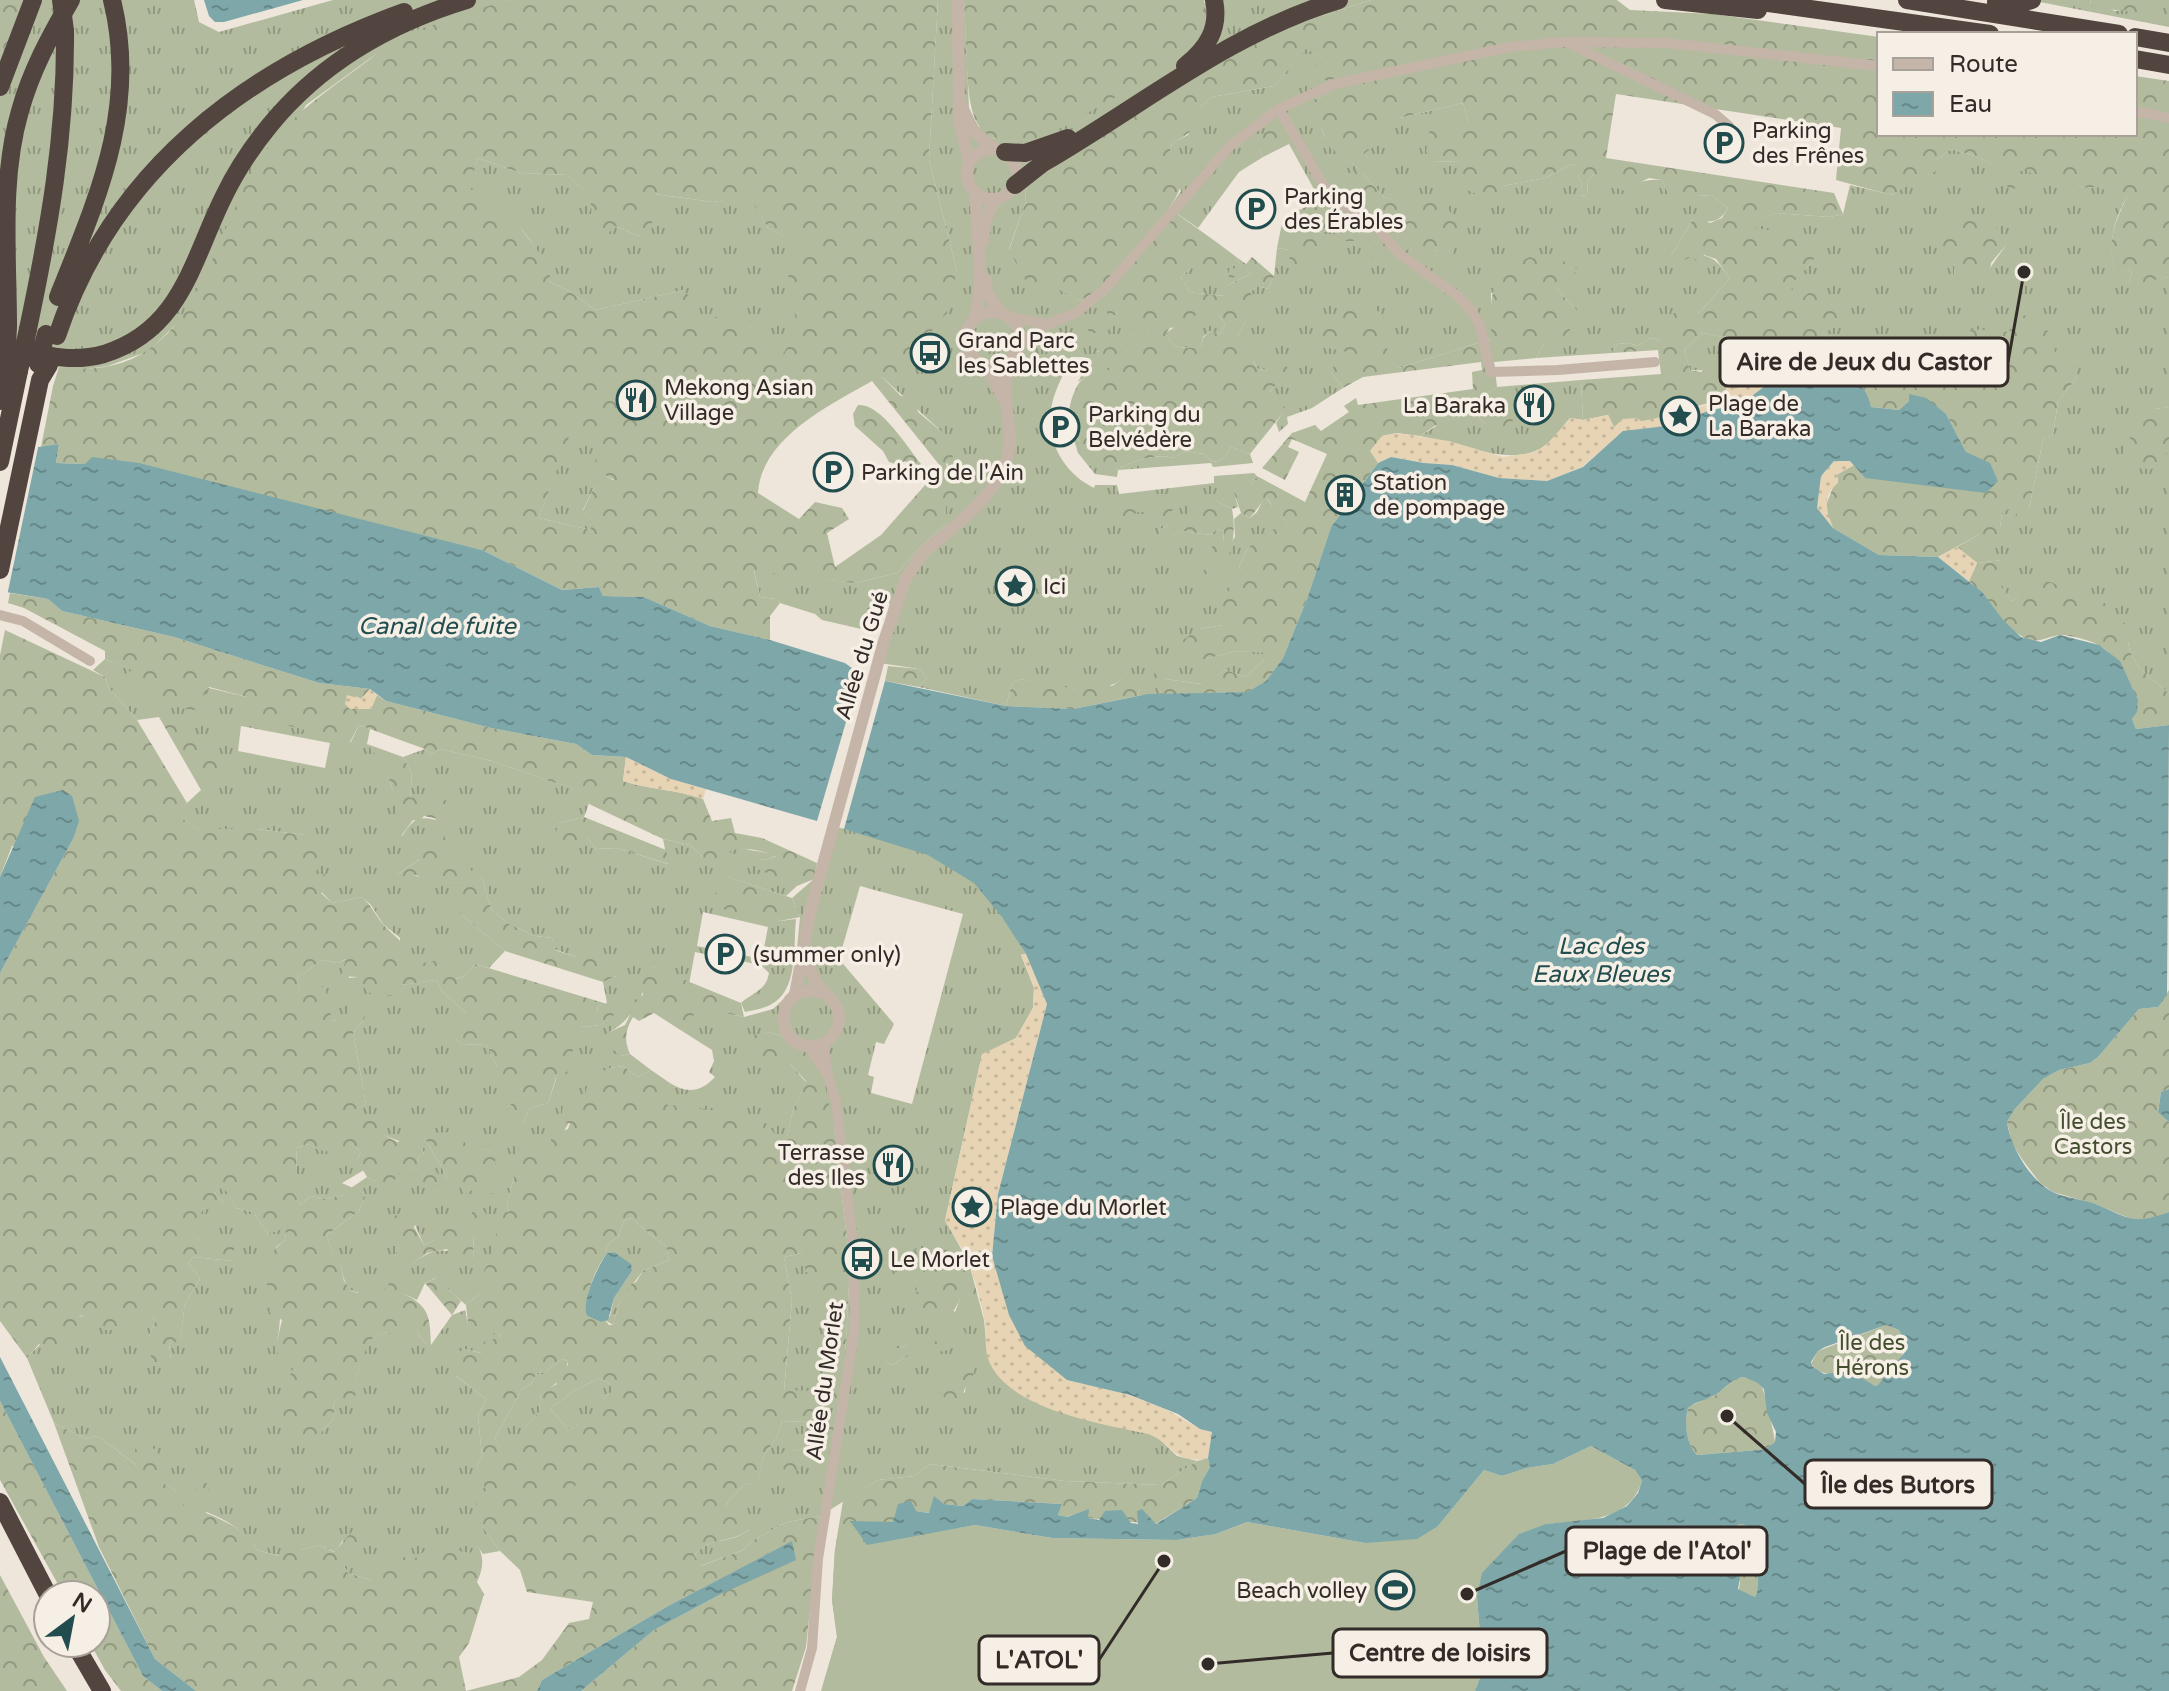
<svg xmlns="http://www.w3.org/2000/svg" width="2169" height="1691" font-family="'Varela Round',sans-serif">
	<defs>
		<pattern id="grass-tufts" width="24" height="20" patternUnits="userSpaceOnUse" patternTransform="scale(2)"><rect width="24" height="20" fill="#b2bb9d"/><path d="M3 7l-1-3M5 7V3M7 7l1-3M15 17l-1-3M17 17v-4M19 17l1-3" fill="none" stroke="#919880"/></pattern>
		<pattern id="forest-crowns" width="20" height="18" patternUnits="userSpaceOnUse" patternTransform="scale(2)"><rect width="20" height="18" fill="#b2bb9d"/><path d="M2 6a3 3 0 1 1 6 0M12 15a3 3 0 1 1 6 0" fill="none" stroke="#919880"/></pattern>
		<pattern id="sand-dots" width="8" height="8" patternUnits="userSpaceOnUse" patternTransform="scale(2)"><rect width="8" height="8" fill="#e6d4b5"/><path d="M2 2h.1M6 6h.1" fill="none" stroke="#c6b69c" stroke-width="1.8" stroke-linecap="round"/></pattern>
		<pattern id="water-ripples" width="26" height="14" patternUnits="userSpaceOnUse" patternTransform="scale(2)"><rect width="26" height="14" fill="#7da7a8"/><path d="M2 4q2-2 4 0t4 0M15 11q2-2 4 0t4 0" fill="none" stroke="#678889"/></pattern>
	</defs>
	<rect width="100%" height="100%" fill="#eee5db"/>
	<path fill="url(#grass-tufts)" fill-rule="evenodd" d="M 25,0 L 194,0 L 199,22 L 219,32 L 333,0 L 511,0 L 401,36 L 306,105 L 182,318 L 149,351 L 108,366 L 80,370 L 59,367 L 0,351 L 0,54 L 10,40 Z
		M 938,0 L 964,0 L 969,108 L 978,126 L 995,139 L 1206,2 L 1204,0 L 1371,0 L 1278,30 L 1025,188 L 1026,201 L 1009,249 L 1056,287 L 1080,301 L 1093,293 L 1107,296 L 1108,321 L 1117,313 L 1150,330 L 1150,334 L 1142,336 L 1125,353 L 1097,351 L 1114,369 L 1089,375 L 1078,382 L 1088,363 L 1083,357 L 1071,357 C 1065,372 1055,389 1052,404 C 1044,439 1063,473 1094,488 L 1095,485 L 1117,485 L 1119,494 L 1214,483 L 1214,476 L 1254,473 L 1257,476 L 1251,485 L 1234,493 L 1238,507 L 1232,509 L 1216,501 L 1184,525 L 1169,525 L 1159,530 L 1161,542 L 1182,531 L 1210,535 L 1217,529 L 1224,531 L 1223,543 L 1205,580 L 1235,537 L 1234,519 L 1241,513 L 1250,518 L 1257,512 L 1265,496 L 1273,507 L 1273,515 L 1275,517 L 1280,515 L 1287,524 L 1285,527 L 1248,548 L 1239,567 L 1246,574 L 1244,580 L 1223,625 L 1200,629 L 1202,660 L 1236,651 L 1267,652 L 1263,661 L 1246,677 L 1226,670 L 1202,684 L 1165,679 L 1152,683 L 1163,694 L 1137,696 L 1140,689 L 1122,679 C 1095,699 1051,685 1020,679 L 1012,683 L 1006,706 L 919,687 L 927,678 L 919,669 L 873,662 L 890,603 L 884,604 L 866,630 L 822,620 L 815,614 L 780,603 L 777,599 L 760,597 L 754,570 L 854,583 L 898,573 L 921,546 L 946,524 L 946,505 L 964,481 L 951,483 L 942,432 L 881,376 L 912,351 L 908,338 L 957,271 L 929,159 Z
		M 2029,0 L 2091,0 L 2090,5 L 2104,6 L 2115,11 L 2150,4 L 2149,0 L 2169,0 L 2169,27 Z
		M 1306,48 L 1322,57 L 1339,90 L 1315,99 C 1323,140 1324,143 1357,168 L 1358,208 L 1349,212 L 1320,200 L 1289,144 L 1292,138 L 1259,149 L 1263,157 L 1239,172 L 1198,228 L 1169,208 L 1181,191 L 1170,152 L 1172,143 L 1188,135 L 1199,108 L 1212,97 L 1274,86 Z
		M 1463,103 L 1468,122 L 1432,162 L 1462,161 L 1503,186 L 1545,178 L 1572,164 L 1581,167 L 1578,177 L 1582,183 L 1581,196 L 1587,195 L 1588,180 L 1594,174 L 1622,178 L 1617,187 C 1633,185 1646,178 1662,180 L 1667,191 L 1697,196 L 1712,195 L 1728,208 C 1719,224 1709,223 1693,219 L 1671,256 C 1704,256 1710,249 1730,278 L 1698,314 L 1660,340 L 1651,338 L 1637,346 L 1629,343 L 1617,344 L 1612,353 L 1536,358 L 1544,344 L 1576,310 L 1557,289 L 1491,293 L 1491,339 L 1399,368 L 1357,354 L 1332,373 L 1343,388 L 1312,408 L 1287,417 L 1288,424 L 1279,432 L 1276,423 L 1285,409 L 1270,391 L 1274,386 L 1267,370 L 1258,369 L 1238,335 L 1245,322 L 1250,292 L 1258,286 L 1268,289 L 1274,276 L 1277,248 L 1289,250 L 1312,233 L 1334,231 L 1349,242 L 1356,239 L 1371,247 L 1410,248 L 1414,255 L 1438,250 L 1416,205 L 1385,198 L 1363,174 L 1359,157 L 1377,118 L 1400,118 Z
		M 1951,149 L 1978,157 L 2007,171 L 2029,169 L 2069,177 L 2083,188 L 2100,187 L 2130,192 C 2113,219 2107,245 2116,276 L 2128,269 L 2132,271 L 2129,283 L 2169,277 L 2169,407 L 2154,409 L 2169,450 L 2169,693 C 2152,679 2131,666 2128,642 L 2018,597 L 2012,601 L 1999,585 L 2002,560 L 1977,563 L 1957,547 L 1980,534 L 2000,528 L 2002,513 L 2020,504 L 2029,509 L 2043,440 L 2053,435 L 2058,401 L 2077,377 L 2055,352 L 2009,332 L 1966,337 L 1968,374 L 1960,389 L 1938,362 L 1864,356 L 1847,339 L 1834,342 L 1823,333 L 1832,305 L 1799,302 L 1789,286 L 1812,262 L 1742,227 L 1776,213 L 1830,217 L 1843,214 L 1850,185 L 1892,195 ZM 2006,245 L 1990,268 L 1954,275 L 1955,263 Z
		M 478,158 L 521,173 L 568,175 L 592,199 L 593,210 L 614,226 L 640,236 L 654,194 L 713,202 L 749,195 L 768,228 L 803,244 L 789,274 L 798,327 L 784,354 L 761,349 L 749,325 L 692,319 L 684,290 L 595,310 L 571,292 L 548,281 C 534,230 510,216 468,188 Z
		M 1219,244 L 1235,256 L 1241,266 L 1250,268 L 1252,273 L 1226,286 L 1226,295 C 1213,297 1203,292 1190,293 L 1181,277 L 1191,268 L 1219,264 Z
		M 1201,308 L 1219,315 L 1225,325 L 1220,334 L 1210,331 L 1203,337 L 1201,347 C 1183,347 1174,352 1166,333 Z
		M 1702,333 L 1733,339 L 1726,355 L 1724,371 L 1690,370 L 1684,350 Z
		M 1581,380 L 1583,420 L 1570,418 C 1562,427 1554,439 1544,446 C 1514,469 1456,442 1420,436 L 1446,420 L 1475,414 L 1485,424 L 1509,409 L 1484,395 L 1497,387 Z
		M 1068,420 L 1078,440 L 1117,469 C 1136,461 1153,453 1174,458 L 1185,451 L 1204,454 L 1213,462 L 1222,460 L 1231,447 L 1250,454 L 1253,463 L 1213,467 L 1211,463 L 1118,470 L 1117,477 L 1095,474 L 1078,453 Z
		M 569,434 L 597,434 L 605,475 L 614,481 L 593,489 L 583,510 L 591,520 L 591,530 L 539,518 Z
		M 105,659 L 133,670 L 247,697 L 351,742 L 359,725 L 370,729 L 367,744 L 384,764 L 395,797 L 402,836 C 412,821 417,815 436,820 L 428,802 L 410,798 L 412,773 L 403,757 L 425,749 L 431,754 L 440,749 L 492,761 L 592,795 L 584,817 L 558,823 L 587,837 L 596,849 L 617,848 L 668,864 L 663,839 L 690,845 L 703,857 L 740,847 C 752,852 764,851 777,855 L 769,859 L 756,860 L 797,886 L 786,896 L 728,877 L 780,921 L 796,919 C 793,946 799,991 770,1005 C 762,1009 753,1010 745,1012 L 741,1003 C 753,992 766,991 769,973 L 761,965 L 695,952 L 689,984 L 653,967 C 643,993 634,1020 609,1032 L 621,1056 L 630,1054 L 651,1070 L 638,1077 L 623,1066 L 610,1068 L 584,1097 L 551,1153 L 533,1149 L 514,1177 L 507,1203 L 509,1212 L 497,1233 L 496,1251 L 484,1270 L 487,1280 L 479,1294 L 466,1305 L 435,1278 L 425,1283 L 417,1300 C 407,1295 396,1290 384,1290 C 357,1290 348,1303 341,1266 L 334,1261 L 327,1235 L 359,1211 L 365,1198 L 364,1193 L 351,1188 L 367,1177 L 374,1181 L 382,1176 L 418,1168 L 435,1191 L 500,1164 L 494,1163 L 498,1155 L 486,1149 L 479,1151 L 465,1143 L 424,1137 L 447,1177 L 441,1181 L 419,1164 L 418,1157 L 424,1154 L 422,1148 C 396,1142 375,1130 350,1122 L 349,1112 L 366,1104 L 353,1032 L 364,1020 L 345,1019 L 331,1021 L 300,991 L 297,978 L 322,960 L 338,963 L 347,959 L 349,978 L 358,977 L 401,985 L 436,980 L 443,992 L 466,1013 L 455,1038 L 463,1045 L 486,1044 L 497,1067 L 519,1086 L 525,1095 L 507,1107 L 523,1124 L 529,1109 L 548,1103 L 570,1038 L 579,1026 C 595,1027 605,1026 615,1013 L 597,1012 L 598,1006 L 607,1003 L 603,982 L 616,976 L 600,961 L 576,957 L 554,949 L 552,938 L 535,936 L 509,924 L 491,909 L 483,880 L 467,868 L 444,837 L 421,858 L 398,874 C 420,875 440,882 462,883 L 462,915 L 505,951 L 489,968 L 475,964 L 465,976 L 455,979 L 398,968 L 400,938 L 383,924 L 371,905 L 362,897 L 332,903 L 310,880 L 305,835 L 257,829 L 199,829 L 174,815 L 201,790 L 213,791 L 159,717 L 137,720 L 108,687 L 105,677 L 93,670 ZM 241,726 L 330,743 L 325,768 L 238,751 ZM 703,912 L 768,927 L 762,959 L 697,946 ZM 461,1222 L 473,1233 L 474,1260 C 447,1249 438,1245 413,1263 L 395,1256 L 401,1242 L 415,1225 L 424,1245 L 439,1238 Z
		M 828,825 C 872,836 943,851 976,884 C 996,904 1011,930 1026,954 L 1021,955 L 1034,988 L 1033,1008 L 1016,1038 L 982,1055 L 945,1220 L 969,1263 L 984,1320 L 988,1358 L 1084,1419 L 1155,1435 L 1177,1456 L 1197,1461 L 1161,1485 L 1065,1481 L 930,1464 L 914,1476 L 878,1480 L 820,1516 L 787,1522 L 752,1541 L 743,1550 L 700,1566 L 694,1555 C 713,1535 728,1545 749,1530 L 726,1504 L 745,1484 L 758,1482 L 763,1457 L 777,1437 L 782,1421 L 808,1422 L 829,1403 L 845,1358 L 850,1265 L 834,1128 L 784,1037 L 769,1032 L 753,1036 L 790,1064 L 806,1082 L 793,1110 L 785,1147 L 660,1104 L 670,1083 C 687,1094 701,1092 715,1077 L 709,1072 L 714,1061 L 712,1050 L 682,1031 L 694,1013 L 724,1013 L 744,1017 L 773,1009 L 788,995 L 794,980 L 800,917 L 792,898 L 814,879 ZM 860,886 L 963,914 L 912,1104 L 871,1093 L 874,1077 L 868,1075 L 876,1042 L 884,1044 L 894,1024 L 839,959 ZM 907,1277 L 960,1299 L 955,1312 L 917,1282 ZM 907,1345 L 910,1355 L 892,1365 L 886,1361 L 891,1348 L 900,1348 ZM 950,1382 L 966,1385 L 965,1392 L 948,1401 L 944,1395 ZM 827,1415 L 812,1462 L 802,1462 L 786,1450 L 797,1451 L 810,1444 L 817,1427 Z
		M 308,1144 L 319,1150 L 351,1144 L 361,1152 L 357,1160 L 364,1170 L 342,1183 L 348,1194 L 327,1199 L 311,1196 L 300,1205 L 287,1180 L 297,1172 L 296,1148 Z
		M 223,1185 L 236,1208 L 253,1212 L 268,1234 L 285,1227 L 286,1240 L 276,1247 C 277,1278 284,1311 277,1341 L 295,1364 L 323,1430 L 335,1418 L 333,1404 L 355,1380 L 368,1340 L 387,1332 L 417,1332 L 425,1343 L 431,1345 L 452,1315 L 465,1310 L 468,1324 L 499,1334 L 500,1338 L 482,1353 L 463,1349 L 470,1369 L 456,1376 L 486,1399 L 478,1416 L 482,1457 L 477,1465 L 487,1491 L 482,1526 L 500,1551 L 483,1554 L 477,1546 L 471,1553 C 437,1549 401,1567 371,1580 L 348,1573 L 344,1566 L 343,1540 L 335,1552 L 319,1545 L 280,1556 L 257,1550 C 245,1528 208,1508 184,1507 L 174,1489 L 156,1480 L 98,1436 L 86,1439 L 54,1423 L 27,1358 C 39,1344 64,1322 82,1316 C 99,1310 132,1315 151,1316 L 156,1320 L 149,1336 L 171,1359 L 169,1344 L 180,1340 L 185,1304 L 200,1278 L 188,1263 L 193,1257 L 233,1261 L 201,1241 L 187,1230 L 203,1209 L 223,1203 L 215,1193 Z
		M 631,1218 L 666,1247 L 669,1260 L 643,1271 L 620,1300 L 613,1325 L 605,1320 L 610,1316 L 614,1298 L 632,1271 L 630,1264 L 614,1252 L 607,1253 L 606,1247 L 619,1235 L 624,1221 Z
		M 802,1253 L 819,1275 L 833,1302 L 823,1391 L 784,1391 L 792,1301 L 784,1257 Z
		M 562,1359 L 568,1361 C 565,1378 556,1385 541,1393 L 539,1412 L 502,1454 L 495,1438 L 522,1389 L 531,1384 L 537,1373 L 545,1372 Z
		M 599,1378 L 609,1383 L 614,1391 L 607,1395 L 593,1416 L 569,1430 L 550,1409 L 575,1390 Z"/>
	<path fill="url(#forest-crowns)" fill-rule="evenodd" d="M 0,0 L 25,0 L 10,40 L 0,54 Z
		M 511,0 L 938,0 L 929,159 L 957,271 L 946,314 L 925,339 L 909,339 L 912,351 L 917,354 L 915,363 L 901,362 L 902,375 L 882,377 L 901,396 L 914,398 L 918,412 L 942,432 L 953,457 L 946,464 L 951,482 L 964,481 L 964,472 L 975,470 L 982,482 L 964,507 L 946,505 L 946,524 L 921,546 L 898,573 L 854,583 L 754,571 L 760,597 L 777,599 L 780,603 L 770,616 L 770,640 L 710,626 L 644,597 L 603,596 L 599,587 L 562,590 L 482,550 L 357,519 L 85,464 L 56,463 L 59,444 L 41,447 L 53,386 L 59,367 C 202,386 205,235 267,150 C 294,112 326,92 362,65 C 375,56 387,43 401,36 C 412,30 425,28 436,24 C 461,16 486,5 511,0 ZM 478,158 L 521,173 L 568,175 C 590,198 597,199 587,231 L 606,237 L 614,226 L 640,236 L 651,233 L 655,194 L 713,202 L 749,196 L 768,228 L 802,244 L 788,274 L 797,327 L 784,353 L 762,349 L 749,325 L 729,316 L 692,319 L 696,305 L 684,290 L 595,310 L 571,292 L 548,281 L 557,259 L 541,255 L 514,219 L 469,188 ZM 872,381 L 941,467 L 881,535 L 835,567 L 827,533 L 849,519 L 842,508 L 815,502 L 799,519 L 758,493 C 761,438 830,405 872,381 ZM 570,434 L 597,434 L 595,474 L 605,475 L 614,480 L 593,489 L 583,511 L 591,520 L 591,530 L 539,518 Z
		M 964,0 L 1204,0 L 1206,22 L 1200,37 L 1177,63 L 1037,141 C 975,148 970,121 967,68 C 966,45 965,23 964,0 Z
		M 1371,0 L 1617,0 L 1630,10 L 1713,14 L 1879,37 L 1879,134 L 2135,134 L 2135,76 L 2169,81 L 2169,277 L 2149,281 L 2136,290 L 2129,283 L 2132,271 L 2128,269 L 2116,277 C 2106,243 2114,223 2129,193 L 2112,195 L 2100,187 L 2083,188 C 2064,173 2056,174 2035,184 L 2029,169 L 2018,172 L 2020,185 L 2012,190 L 1998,179 L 2006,171 L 1978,157 L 1951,149 L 1937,160 L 1940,169 L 1891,195 L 1836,180 L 1841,128 L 1616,94 L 1606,158 L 1834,193 L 1843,214 L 1830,217 L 1776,213 L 1744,227 L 1812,235 L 1820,247 L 1812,262 L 1790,286 L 1799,301 L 1813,289 L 1831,305 L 1844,300 L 1851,314 L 1847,322 L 1823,333 L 1834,342 L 1847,339 L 1865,342 L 1865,356 L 1889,358 L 1908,349 L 1938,362 L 1960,388 C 1975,363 1960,349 1971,329 L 2009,332 L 2012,317 L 2028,315 L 2049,332 L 2055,352 L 2073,359 L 2077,377 L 2058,401 L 2053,435 L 2043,440 L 2029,509 L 2021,523 L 2014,520 L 2019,505 L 2002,513 L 2000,528 L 1994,540 L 1980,534 L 1938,557 L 1879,555 L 1833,528 L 1825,508 L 1838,474 L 1854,465 L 1865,478 L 1966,452 L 1946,414 L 1909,401 L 1899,410 L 1871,407 L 1855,382 L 1841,374 L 1841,352 L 1818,353 L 1818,360 L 1791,363 L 1794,355 L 1768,362 L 1757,374 L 1736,389 L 1729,385 L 1717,401 L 1677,411 L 1664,418 L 1614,427 L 1608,415 L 1583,420 L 1581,380 L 1661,374 L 1658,350 L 1612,353 L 1617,344 L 1629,343 L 1637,346 L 1651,338 L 1660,340 L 1658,331 L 1676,311 L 1698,314 L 1730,278 L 1716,259 L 1704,255 L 1698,264 L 1692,256 L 1685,260 L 1671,256 L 1693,219 L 1701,218 L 1710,223 L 1722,218 L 1728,208 L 1712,195 L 1697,196 L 1684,208 L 1667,191 L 1662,180 L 1649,178 L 1639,183 L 1643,191 L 1637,195 L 1616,188 L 1621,178 L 1608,181 L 1594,174 L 1588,180 L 1587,195 L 1580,196 L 1582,183 L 1578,177 L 1580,167 L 1572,164 L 1545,178 L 1503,186 L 1494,197 L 1478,195 L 1463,188 L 1462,161 L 1431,162 L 1426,152 L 1430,128 L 1468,122 L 1463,103 L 1400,118 L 1378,118 L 1382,128 L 1371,135 L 1370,149 L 1360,157 L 1368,162 L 1363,174 L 1385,198 L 1416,204 L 1426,194 L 1445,202 L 1460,231 L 1453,245 L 1454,253 L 1444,256 L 1438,250 L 1414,256 L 1410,248 L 1404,252 L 1398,250 L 1397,259 L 1391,265 L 1371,257 L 1371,247 L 1356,240 L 1350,242 L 1337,239 L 1334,231 L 1312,233 L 1323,247 L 1308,266 L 1290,265 L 1289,250 L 1277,248 L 1283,218 L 1320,200 L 1349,212 L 1358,208 L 1340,192 L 1344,177 L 1357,168 L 1330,148 L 1320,125 L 1295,113 L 1315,99 L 1338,90 L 1313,70 L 1322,57 L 1306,49 L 1274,86 L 1212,97 L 1199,108 C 1200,127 1188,135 1172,143 L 1170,152 C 1184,178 1186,183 1169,208 L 1219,244 L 1219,264 L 1200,271 L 1191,268 L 1181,277 L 1190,293 C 1203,292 1213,297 1226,295 L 1226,286 L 1252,273 L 1249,269 L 1242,276 L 1229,278 L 1229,270 L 1241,266 L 1235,256 L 1246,264 L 1252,257 L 1274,276 L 1268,289 L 1258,286 L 1250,292 L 1261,314 L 1245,322 L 1238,335 L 1256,349 L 1253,361 L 1258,369 L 1266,370 L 1272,363 L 1282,363 L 1289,369 L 1284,387 L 1274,386 L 1270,391 L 1286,409 L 1250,454 L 1231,447 L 1222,460 L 1213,462 L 1204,454 L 1185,451 L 1174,458 C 1153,453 1136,461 1117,469 C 1087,453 1059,432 1073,395 C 1077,386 1079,380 1088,376 C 1095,372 1105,371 1113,369 L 1097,352 L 1112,346 L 1125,353 L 1142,335 L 1150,334 L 1150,330 L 1126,329 L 1117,313 L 1109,321 L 1109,330 L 1089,334 L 1087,324 L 1107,317 L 1107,296 L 1093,293 L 1080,301 L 1056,288 L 1032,292 L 1009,250 L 1026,201 L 1025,188 L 1056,161 L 1278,30 ZM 1201,308 L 1211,318 L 1219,315 L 1225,325 L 1220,334 L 1210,331 L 1203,338 L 1201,347 C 1183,347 1174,352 1166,333 L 1170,328 L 1188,325 ZM 1702,333 L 1732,339 L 1726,355 L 1724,370 L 1712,362 L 1701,372 L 1690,370 L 1684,350 Z
		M 2091,0 L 2149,0 L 2150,3 L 2156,1 L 2161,2 L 2160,11 L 2140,19 L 2125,10 C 2114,11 2102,8 2090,5 Z
		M 1282,124 L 1292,138 L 1289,144 L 1263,157 L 1259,149 L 1261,135 Z
		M 1959,214 C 1983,216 1998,222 2006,245 L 1991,263 L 1990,271 L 1970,284 L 1954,275 L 1955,263 L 1937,241 L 1948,220 Z
		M 1554,255 L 1578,270 L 1557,289 L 1576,310 L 1577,322 L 1558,343 L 1544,344 L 1536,358 L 1494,362 L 1497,387 L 1484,395 L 1509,409 L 1513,421 L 1494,436 L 1485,432 L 1485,424 L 1475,414 L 1447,420 L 1459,428 L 1455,435 L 1436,425 L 1420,436 L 1397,433 L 1382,436 L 1371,450 L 1378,463 L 1331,527 L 1307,599 L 1283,658 L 1266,681 L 1247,692 L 1163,694 L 1151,683 L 1155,672 L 1165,679 L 1201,684 L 1226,670 L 1246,677 L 1263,661 L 1266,653 L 1236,651 L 1202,660 L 1181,648 L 1178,643 L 1200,629 L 1223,625 L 1224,618 L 1219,613 C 1225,599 1228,583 1244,580 L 1245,574 L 1239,567 L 1248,548 L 1270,529 L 1278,530 L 1287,524 L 1280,516 L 1275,518 L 1272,515 L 1273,507 L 1266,497 L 1250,518 L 1241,513 L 1234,493 L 1235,483 L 1240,480 L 1251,485 L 1257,476 L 1305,502 L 1327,454 L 1292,439 L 1288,447 L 1299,452 L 1285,480 L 1262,468 L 1292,433 L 1315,425 L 1321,431 L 1349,412 L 1344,406 L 1356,398 L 1358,405 L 1473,389 L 1472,372 L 1482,370 L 1481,362 L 1363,377 L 1343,388 L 1332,373 L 1334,365 L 1356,354 L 1319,346 L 1317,337 L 1326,324 L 1333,326 L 1339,313 L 1366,302 L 1383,315 L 1389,363 L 1399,368 L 1491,339 C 1491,298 1486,274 1530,257 L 1541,261 Z
		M 858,405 C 881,403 907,447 921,464 L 918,474 L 909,478 L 903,476 L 905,470 L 910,469 L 910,464 L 905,461 L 899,465 L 889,462 L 883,451 L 855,426 L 853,414 Z
		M 2169,407 L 2169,450 L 2152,469 L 2130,468 L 2122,456 L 2131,436 L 2154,409 Z
		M 1164,495 L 1173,500 L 1175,507 L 1167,517 L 1156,518 L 1141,511 L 1127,517 L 1120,515 L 1118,508 C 1128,497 1133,507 1144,504 C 1150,503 1158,497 1164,495 Z
		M 1216,501 L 1232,509 C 1237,535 1232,569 1205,581 L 1207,571 L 1202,569 L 1198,560 L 1217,542 L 1223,543 L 1224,531 L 1217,529 L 1210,535 L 1182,531 L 1160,543 L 1159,530 L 1169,525 L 1184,525 L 1192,506 Z
		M 2002,560 L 2007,579 L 2000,585 L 2012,601 L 2018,597 L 2016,589 L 2020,583 L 2050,582 L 2105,603 L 2112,618 L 2131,626 L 2134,634 L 2128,642 C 2131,666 2152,679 2169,693 L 2169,725 L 2136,729 L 2132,719 C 2141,707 2137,698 2131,685 C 2119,660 2108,645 2079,638 C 2074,637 2066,635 2061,635 C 2045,636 2037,647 2020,635 C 1999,622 1987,597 1969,581 L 1977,563 Z
		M 10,593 L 48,599 L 62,611 L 174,637 L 319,683 L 370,689 L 361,699 L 354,695 L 371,709 L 377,695 L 386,701 L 491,728 L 576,744 L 592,755 L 626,757 L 623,781 C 651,790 675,789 703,799 L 712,821 L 731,818 L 735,833 L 762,838 L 817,863 L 814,879 L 797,886 L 755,868 L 755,860 L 769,859 L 776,856 C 765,851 738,845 729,852 L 742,857 L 737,866 L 703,857 L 690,845 L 663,839 L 589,804 L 591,795 L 492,761 L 440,749 L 431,754 L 425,749 L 359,725 L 350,742 L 249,715 L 247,697 L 209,687 L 195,710 C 174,709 132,694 123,675 L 132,670 L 105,659 L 105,651 L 24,608 L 8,603 Z
		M 5,630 L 105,677 L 108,687 L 137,720 L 187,803 L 175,815 L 199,829 L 257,829 L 305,835 L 314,840 L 322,863 L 311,879 L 329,873 L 333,884 L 321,893 L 332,903 L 362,897 C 371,905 375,914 382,923 C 400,944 407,936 399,968 L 443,959 L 456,979 L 465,976 L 475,964 L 607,1004 L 598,1006 L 597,1012 L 616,1012 C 606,1026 596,1027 579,1026 L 580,1035 L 570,1039 L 573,1050 L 570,1070 L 556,1078 L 548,1103 L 529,1109 L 523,1124 L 511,1128 L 507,1107 L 524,1095 L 519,1086 L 508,1085 L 492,1075 L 497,1067 L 486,1044 L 463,1045 L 455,1038 L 445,1038 L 442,1032 L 447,1029 L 458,1031 L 458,1021 L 466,1013 L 443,992 L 436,980 L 402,985 L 399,995 C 376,997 369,999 358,977 L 341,976 L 346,959 L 338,963 L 322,960 L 297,978 L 300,990 L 308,980 L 325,988 L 332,1021 L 345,1018 L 354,1002 L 366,1006 L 364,1020 L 353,1032 L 366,1104 L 350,1112 L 350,1122 L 369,1118 L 377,1123 L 379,1132 L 397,1142 L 411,1138 L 422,1148 L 424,1155 L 418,1157 L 419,1163 L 432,1163 L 441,1180 L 447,1177 L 424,1137 L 429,1133 L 452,1132 L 453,1136 L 463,1137 L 465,1143 L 479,1150 L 486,1149 L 499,1155 L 494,1163 L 501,1164 L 497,1190 L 492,1194 L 477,1187 L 464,1195 L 460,1183 L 435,1191 L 418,1181 L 418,1168 L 399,1173 L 390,1187 L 383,1187 L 381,1177 L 374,1181 L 367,1177 L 357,1160 L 361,1152 L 351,1144 L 338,1153 L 319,1150 L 308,1144 L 296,1148 L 297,1172 L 288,1180 L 300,1205 L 311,1196 L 327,1199 L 347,1194 L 342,1183 L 364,1193 L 365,1198 L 359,1211 L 327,1235 L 334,1260 L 341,1266 L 344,1281 L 351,1291 L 358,1293 L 359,1286 L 366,1278 L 384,1290 L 398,1272 L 407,1276 L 410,1282 L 402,1293 C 430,1306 430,1317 431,1346 L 425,1343 L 417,1332 L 399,1339 L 387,1332 L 369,1340 L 355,1380 L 360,1389 L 350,1402 L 341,1396 L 333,1404 L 335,1418 L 323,1430 L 318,1440 L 304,1444 L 289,1444 C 281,1412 280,1394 295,1365 L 279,1364 L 277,1341 L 282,1320 L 269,1312 L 278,1299 L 265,1282 C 267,1262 269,1251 286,1240 L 285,1228 L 268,1234 L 253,1212 L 236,1208 L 223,1186 L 215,1193 L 223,1203 L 214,1209 L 203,1209 L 198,1222 L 188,1230 L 201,1241 L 210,1236 L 235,1240 L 233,1261 L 193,1257 L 188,1263 L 200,1278 L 185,1304 L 180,1341 L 169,1344 L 171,1359 L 158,1367 L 150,1359 L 153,1348 L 149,1336 L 156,1320 L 151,1316 L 133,1331 L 105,1330 L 92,1314 L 80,1316 L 69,1348 L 49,1354 L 39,1344 L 27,1358 L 0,1321 L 0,973 L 73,839 L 12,846 L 0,877 L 0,655 Z
		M 888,666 L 919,669 L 927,678 L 919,687 L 885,681 Z
		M 1090,678 L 1112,686 L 1122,679 L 1135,679 L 1140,689 L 1137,696 L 1073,709 L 1006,706 L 1012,683 L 1020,679 L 1075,689 Z
		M 159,717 L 214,743 C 221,762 220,773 213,792 L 201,790 Z
		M 367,744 L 403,757 L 412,773 L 410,798 L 421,795 L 428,802 L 446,800 L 450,813 L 443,820 L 424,816 L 419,822 L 413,820 L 401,836 C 395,797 394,776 367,744 Z
		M 584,817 L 666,850 L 669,864 L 617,848 L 596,849 L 587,837 L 563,844 L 556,834 L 558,823 Z
		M 444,836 L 467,867 L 483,880 L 491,909 L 509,924 L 535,936 L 552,938 L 555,950 L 576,957 L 587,951 L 600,961 L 616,963 L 616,976 L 603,982 L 505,951 L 462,915 L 456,905 L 461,883 L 428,881 L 416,875 L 402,881 L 398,874 L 420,859 L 409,857 L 406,848 L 423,840 Z
		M 728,877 L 792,898 L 800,917 L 780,921 L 775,917 L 770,920 L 705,905 L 707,895 L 722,892 Z
		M 653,967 L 741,1003 L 744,1017 L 724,1013 L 695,1013 L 682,1031 L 654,1013 L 639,1021 L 633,1017 C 625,1030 624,1041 630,1054 L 621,1056 L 613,1053 L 614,1047 L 608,1042 L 609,1032 L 625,1025 L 630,1015 L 626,1014 L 625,1005 L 643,995 L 643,980 Z
		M 2169,990 L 2169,1089 L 2161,1092 L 2158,1111 L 2169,1122 L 2169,1212 L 2152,1219 L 2136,1221 L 2098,1205 L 2053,1192 L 2040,1183 L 2022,1159 L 2012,1143 L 2007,1122 L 2014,1110 L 2043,1079 L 2059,1070 L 2090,1063 L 2098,1057 L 2139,1009 L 2158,1007 Z
		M 769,1032 L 784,1037 L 805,1052 L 824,1080 L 834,1128 L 850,1265 L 845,1358 L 838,1402 C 823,1408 820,1410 808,1422 L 782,1421 L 777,1437 L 763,1457 L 758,1483 L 745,1484 L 726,1504 L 750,1529 C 728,1545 713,1535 694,1555 L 701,1566 L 743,1550 L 752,1541 L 787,1522 L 820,1516 L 806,1647 L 792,1691 L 581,1691 L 654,1630 L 721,1594 L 791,1542 L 668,1606 L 542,1680 L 537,1691 L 196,1691 L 155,1659 L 99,1547 L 54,1423 L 86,1439 L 98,1436 L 136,1465 L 135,1449 L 143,1444 L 157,1450 L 162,1466 L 157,1480 L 174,1489 L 185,1507 L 197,1507 L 195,1482 L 203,1481 L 209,1485 L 206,1513 C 227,1522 246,1530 257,1550 L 279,1556 L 283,1542 L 291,1536 L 301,1550 L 319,1545 L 334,1552 L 356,1527 L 358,1547 L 350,1550 L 351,1560 L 344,1566 L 348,1573 L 371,1580 L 383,1561 L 401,1555 L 412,1562 L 418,1555 L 450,1539 L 459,1551 L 471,1553 L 477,1545 C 485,1557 483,1569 477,1582 L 484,1594 L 469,1643 L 459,1657 L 466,1691 L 519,1677 L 542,1660 L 569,1623 L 589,1619 L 593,1602 L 527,1592 L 520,1570 L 500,1551 L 482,1526 L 474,1496 L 486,1491 L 477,1465 L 482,1457 L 478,1416 L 486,1399 L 455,1375 L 469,1369 L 455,1356 L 463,1349 L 481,1353 L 484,1342 L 500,1337 L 499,1334 L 493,1333 L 482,1338 L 468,1324 L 466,1305 L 479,1294 L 479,1284 L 486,1280 L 484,1270 C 495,1253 499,1242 494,1222 L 500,1213 L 509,1212 L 507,1203 L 514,1177 L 509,1167 L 520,1147 L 527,1145 L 533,1149 L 535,1145 L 541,1145 L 551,1152 L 551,1135 L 568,1129 L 570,1123 L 561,1123 L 559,1116 L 562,1113 L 563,1104 L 572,1100 L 577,1094 L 584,1097 L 590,1077 L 610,1068 L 623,1066 L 638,1077 L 651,1070 L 670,1083 L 661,1104 L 760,1116 L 785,1146 L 793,1110 L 806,1081 L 790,1064 L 759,1065 L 753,1035 ZM 631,1218 L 666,1247 L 669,1260 L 643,1271 L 636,1282 L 630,1285 L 620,1300 L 613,1325 L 609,1325 L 605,1320 L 601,1322 L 587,1316 C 584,1296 595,1269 607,1253 L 606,1247 L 619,1235 L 624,1221 ZM 802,1253 L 806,1272 L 819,1275 L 818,1294 L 833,1302 L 822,1391 L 784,1390 L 792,1301 L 784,1257 ZM 562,1359 L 568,1361 L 568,1365 L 553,1378 L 557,1384 L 541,1392 L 539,1412 L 502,1453 L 495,1438 L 522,1389 L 531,1384 L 537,1373 L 545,1372 ZM 599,1378 L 609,1383 L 613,1391 L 607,1395 L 593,1415 L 569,1430 L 550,1409 L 575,1390 Z
		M 476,1209 L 485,1212 L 488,1220 L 485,1231 L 473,1233 L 474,1261 L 467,1265 L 451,1259 L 447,1249 L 427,1253 L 413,1263 L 402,1263 L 395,1256 L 401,1241 L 388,1219 L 405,1211 L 424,1245 L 438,1238 L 436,1225 L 447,1219 L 461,1222 Z
		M 918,1248 L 950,1250 L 958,1256 L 951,1268 L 969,1272 L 973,1295 L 960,1299 C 953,1315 945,1322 928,1327 L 911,1314 L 913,1304 L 922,1295 L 916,1291 L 917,1282 L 907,1278 L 901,1284 L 894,1284 L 896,1263 L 907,1261 L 908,1252 Z
		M 436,1278 L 461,1301 L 452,1315 L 425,1283 Z
		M 959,1324 L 966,1333 C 955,1348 950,1353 931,1351 L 929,1345 L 949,1334 Z
		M 1886,1325 L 1899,1330 C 1910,1354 1898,1370 1878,1385 L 1875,1386 L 1844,1371 C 1831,1376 1821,1375 1811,1364 L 1818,1351 Z
		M 916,1336 L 920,1342 L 919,1348 L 910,1349 L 910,1355 L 892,1365 L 886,1361 L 885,1353 L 891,1348 L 900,1348 L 907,1345 L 910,1337 Z
		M 971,1364 L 975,1367 L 971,1384 L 966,1386 L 961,1398 L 948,1401 L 936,1388 L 941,1381 L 950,1381 L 956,1366 Z
		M 1744,1377 C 1750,1378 1757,1381 1761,1385 C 1764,1388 1775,1438 1775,1442 L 1766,1449 L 1758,1450 L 1697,1455 C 1686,1444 1683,1421 1689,1406 L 1714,1396 L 1737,1378 Z
		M 0,1401 L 143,1676 L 162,1691 L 121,1691 L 105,1670 L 90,1643 L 96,1643 L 96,1595 L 64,1595 L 0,1480 Z
		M 827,1415 L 836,1416 L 828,1458 L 819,1475 L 811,1473 L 811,1462 L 803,1462 L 801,1468 L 792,1474 L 780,1467 L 779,1457 L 786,1449 L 797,1451 L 810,1444 L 807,1435 Z
		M 1208,1458 L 1210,1467 L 1202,1481 L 1197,1498 L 1155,1524 L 1087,1518 L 1088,1510 L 1066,1517 L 1058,1515 L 1062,1504 L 972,1499 L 963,1506 L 944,1504 L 934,1497 L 930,1513 L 916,1511 L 893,1522 L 867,1545 L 821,1691 L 837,1637 L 832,1600 L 835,1549 L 843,1501 L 878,1480 L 914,1476 L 930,1464 L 1065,1481 L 1161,1485 L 1197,1461 Z
		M 1739,1524 L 1745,1525 L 1750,1534 L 1763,1539 L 1766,1545 L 1758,1568 L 1758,1590 L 1755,1597 L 1739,1590 L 1740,1582 L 1736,1575 L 1718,1567 L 1721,1540 Z
		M 0,1575 L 44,1657 L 67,1691 L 0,1691 Z"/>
	<path fill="url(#sand-dots)" d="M 1759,350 L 1768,362 L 1777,360 L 1782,353 L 1794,354 L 1792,363 L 1817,360 L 1818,352 L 1842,352 L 1841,374 L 1792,371 L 1765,386 L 1740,405 L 1710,410 L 1674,425 L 1624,431 L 1582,467 L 1547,481 L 1499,478 L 1452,465 L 1424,463 L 1391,457 L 1378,463 L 1370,451 L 1382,436 L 1397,433 L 1449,441 L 1503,457 L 1532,453 L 1546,445 L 1571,418 L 1583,420 L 1608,415 L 1614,427 L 1623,419 L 1637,418 L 1641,421 C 1652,420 1710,405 1717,401 C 1722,398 1726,389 1729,385 L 1736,389 L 1756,375 L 1741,364 Z
		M 1834,461 L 1850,461 L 1854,465 L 1838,474 L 1838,483 C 1822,496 1826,510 1833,528 L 1817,508 L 1821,475 Z
		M 1957,547 L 1977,563 L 1969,581 L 1938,557 Z
		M 370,689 L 377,695 L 371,709 L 350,709 L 345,704 L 347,695 L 361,699 Z
		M 626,757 L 671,779 L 706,789 L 703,799 C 675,789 651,790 623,781 Z
		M 1021,954 L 1026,954 L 1047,1004 L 998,1194 L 992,1256 L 1067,1380 C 1099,1387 1130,1394 1160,1407 C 1178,1414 1193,1428 1212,1432 L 1208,1458 C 1171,1466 1172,1439 1144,1433 C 1098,1423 1007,1409 988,1359 C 984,1346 987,1330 984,1317 C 980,1299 975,1280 969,1263 C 963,1249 953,1234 945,1221 L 982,1054 L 1016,1038 L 1033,1008 L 1034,987 Z"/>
	<path fill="#b2bb9d" d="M 1591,1446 L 1635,1470 L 1642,1481 C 1629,1523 1583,1520 1546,1524 L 1477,1597 L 1483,1670 L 1475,1691 L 821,1691 L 837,1637 L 832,1600 L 835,1549 L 975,1525 L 1052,1538 L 1177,1540 L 1216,1534 L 1247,1522 L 1365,1543 L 1438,1526 L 1484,1470 L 1502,1476 L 1527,1468 L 1553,1464 Z
		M 589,1466 L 603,1476 L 582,1506 L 568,1496 Z"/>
	<path fill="url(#water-ripples)" fill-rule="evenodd" d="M 204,0 L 303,0 L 224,22 L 215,22 L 209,16 Z
		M 1792,371 C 1824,373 1864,368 1871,407 L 1899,410 L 1909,401 L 1909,394 L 1926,398 L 1946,414 L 1966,452 L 1990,463 L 1998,481 L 1986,493 L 1865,478 L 1850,461 L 1834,461 L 1821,476 L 1817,508 L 1833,528 L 1879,555 L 1938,557 L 1982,592 L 2003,620 L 2021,637 L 2041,642 L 2060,635 L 2099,645 L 2120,661 L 2138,700 L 2137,712 L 2132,719 L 2136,729 L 2169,725 L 2167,995 L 2158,1007 L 2139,1009 L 2098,1057 L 2090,1063 L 2059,1070 L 2043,1079 L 2014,1110 L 2007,1122 C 2010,1146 2031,1183 2055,1193 C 2069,1199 2084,1199 2098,1205 C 2130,1219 2134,1225 2169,1212 L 2169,1691 L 1475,1691 L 1483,1670 L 1477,1597 L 1482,1573 L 1519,1534 L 1546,1524 L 1603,1518 L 1627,1506 L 1638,1493 L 1642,1481 L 1635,1470 L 1591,1446 L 1553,1464 L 1527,1468 L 1502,1476 L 1484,1470 L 1438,1526 L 1417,1539 L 1365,1543 L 1247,1522 L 1216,1534 L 1177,1540 L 1052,1538 L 975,1525 L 867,1545 L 850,1521 L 893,1522 L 898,1504 L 911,1501 L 916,1511 L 929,1513 L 934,1496 L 944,1504 L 963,1506 L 972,1499 L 1062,1504 L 1058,1515 L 1067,1517 L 1089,1509 L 1088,1518 L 1099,1520 L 1105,1511 L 1122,1510 L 1131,1523 L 1138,1524 L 1137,1511 L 1142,1509 L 1156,1524 L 1197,1498 L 1202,1481 L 1210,1467 L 1208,1458 L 1212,1432 L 1200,1429 L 1178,1414 L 1130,1395 L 1067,1380 L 1025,1346 L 1009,1315 L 992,1256 L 998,1194 L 1047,1004 L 1026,954 L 1002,917 L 974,883 L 928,855 L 844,829 L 885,681 L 1006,706 L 1073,709 L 1148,694 L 1247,692 L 1266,681 L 1283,658 L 1307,599 L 1331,527 L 1378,463 L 1391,457 L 1424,463 L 1452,465 L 1499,478 L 1547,481 L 1583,467 L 1623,431 L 1674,425 L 1710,410 L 1740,405 L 1765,386 ZM 1886,1325 L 1899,1330 L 1905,1344 L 1905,1352 L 1878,1385 L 1875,1386 L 1850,1371 L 1824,1374 L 1812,1366 L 1811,1362 L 1818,1351 L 1825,1347 ZM 1744,1377 L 1758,1383 L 1764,1389 L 1767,1413 L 1776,1432 L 1775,1442 L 1766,1449 L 1758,1450 L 1697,1455 C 1686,1444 1684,1422 1688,1408 C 1695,1401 1703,1402 1711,1397 C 1723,1392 1731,1378 1744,1377 ZM 1739,1524 L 1745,1525 L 1750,1534 L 1765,1542 C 1765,1553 1759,1559 1758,1569 C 1757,1580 1760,1588 1755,1597 L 1738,1589 L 1740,1577 L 1718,1567 L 1721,1540 Z
		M 59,444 L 56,463 L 85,464 L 92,457 L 139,463 L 482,550 L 562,590 L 599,587 L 603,596 L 644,597 L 710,626 L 770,640 L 845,663 L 860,674 L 817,821 L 671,779 L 626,757 L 592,755 L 576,744 L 491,728 L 386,701 L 370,689 L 319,683 L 174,637 L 62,611 L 48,599 L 0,591 L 25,449 Z
		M 63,790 L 72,796 L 79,821 L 73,839 L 0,973 L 0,877 L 35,797 Z
		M 2169,1089 L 2169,1122 L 2158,1112 L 2161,1092 Z
		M 614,1252 L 631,1264 L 632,1271 L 614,1298 L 608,1320 L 601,1322 L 587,1316 C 581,1301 598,1266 607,1253 Z
		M 0,1357 L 155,1659 L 196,1691 L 162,1691 L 143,1676 L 0,1401 Z
		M 792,1541 L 796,1560 L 721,1594 L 654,1630 L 581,1691 L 537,1691 L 542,1680 L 668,1606 Z"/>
	<path fill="#eee5db" d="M 0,443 L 25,445 L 39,443 L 7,596 L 0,595 Z"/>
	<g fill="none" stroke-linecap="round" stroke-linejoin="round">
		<path stroke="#c5b5a8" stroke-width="10" d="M 1568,43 L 1715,114 L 1729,126
			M 1279,109 L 1322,183 L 1339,202 L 1376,227 L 1401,255 L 1459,297 L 1472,311 L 1480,326 L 1491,372 L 1558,370 L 1655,362
			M 2135,111 L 2169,118
			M 1009,317 L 1048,324
			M 1019,345 L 1048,324 L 1076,313 L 1105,289 L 1230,146 L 1279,109 L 1334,84 L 1510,47 L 1564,42 L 1666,43 L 1879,66
			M 0,615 L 23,621 L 90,661
			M 808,1046 L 825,1071
			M 800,1691 L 812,1648 L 818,1559 L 854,1333 L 855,1260 L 836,1101 L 828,1076 L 823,1043"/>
		<path stroke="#c5b5a8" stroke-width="12" d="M 958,0 L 959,119 L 969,162
			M 962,106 L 971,129 L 995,149
			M967 174a25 25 0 1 1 50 0a25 25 0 1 1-50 0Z
			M 983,242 L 985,222 L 995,199
			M 986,280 L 987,293 L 1001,313
			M966 339a27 27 0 1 1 54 0a27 27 0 1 1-54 0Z
			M 974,319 C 987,278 975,236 976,194
			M 986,365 L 1003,398
			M 803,953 C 807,963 811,973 816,982 C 821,991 831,996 836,1006 C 844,1021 835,1041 818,1045 C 772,1056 771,977 823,993
			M 795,995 L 810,912 L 884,641 L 906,578 L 923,553 C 958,522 1010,489 1010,438 C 1009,406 999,393 1012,359"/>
		<path stroke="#524540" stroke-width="18" d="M 1665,0 L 1758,10
			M 1746,0 L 1990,34
			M 1907,0 L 2119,34
			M 1996,2 L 2019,4 L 2032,0
			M 2135,37 L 2169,43
			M 2135,59 L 2169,65
			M 1185,66 C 1207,48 1220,29 1214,0
			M 0,87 L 33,0
			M 1005,152 L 1025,153 L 1068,138
			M 1015,185 L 1043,163 C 1140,107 1231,32 1339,0
			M 58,297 C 97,199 139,108 112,0
			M 8,326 C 8,255 0,180 20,111 C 31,71 50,36 71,0
			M 28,329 C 49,229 66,135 65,31
			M 57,336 C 112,171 244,70 404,12
			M 27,348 C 50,359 79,361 104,354 C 182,330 192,260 224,196 C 236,171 252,147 270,125 C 321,63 391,23 467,0
			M 0,401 L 6,367
			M 0,462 L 19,371
			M 0,570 L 40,380 L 49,365
			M 0,1502 L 48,1595
			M 74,1643 L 102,1691"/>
		<path stroke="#524540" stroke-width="18" d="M 61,0 L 65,31
			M 38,364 L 46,334
			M 6,367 L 8,326
			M 19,371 L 28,329"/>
	</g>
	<defs>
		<g id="parking-ring" transform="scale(2)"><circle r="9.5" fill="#f6efe6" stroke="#224d4f" stroke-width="1.5"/><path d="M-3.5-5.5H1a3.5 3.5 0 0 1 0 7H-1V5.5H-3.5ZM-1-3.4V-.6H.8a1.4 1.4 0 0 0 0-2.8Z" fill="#224d4f"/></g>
		<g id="bus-ring" transform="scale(2)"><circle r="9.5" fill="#f6efe6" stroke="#224d4f" stroke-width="1.5"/><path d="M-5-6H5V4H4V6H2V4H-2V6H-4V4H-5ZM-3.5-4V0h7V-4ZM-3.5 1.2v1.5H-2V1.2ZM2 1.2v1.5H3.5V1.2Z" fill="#224d4f"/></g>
		<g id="restaurant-ring" transform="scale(2)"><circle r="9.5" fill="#f6efe6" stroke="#224d4f" stroke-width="1.5"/><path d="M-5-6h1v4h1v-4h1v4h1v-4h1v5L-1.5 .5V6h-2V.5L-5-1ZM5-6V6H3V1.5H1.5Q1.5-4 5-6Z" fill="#224d4f"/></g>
		<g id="sight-ring" transform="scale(2)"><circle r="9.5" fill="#f6efe6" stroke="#224d4f" stroke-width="1.5"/><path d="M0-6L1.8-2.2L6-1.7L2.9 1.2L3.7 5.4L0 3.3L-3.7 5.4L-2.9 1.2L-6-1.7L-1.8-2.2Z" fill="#224d4f"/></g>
		<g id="building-ring" transform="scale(2)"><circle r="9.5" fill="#f6efe6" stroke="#224d4f" stroke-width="1.5"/><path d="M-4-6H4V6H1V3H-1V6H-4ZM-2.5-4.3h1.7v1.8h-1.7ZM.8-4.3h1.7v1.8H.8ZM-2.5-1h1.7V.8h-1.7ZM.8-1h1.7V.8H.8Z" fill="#224d4f"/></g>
		<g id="stadium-ring" transform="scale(2)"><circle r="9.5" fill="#f6efe6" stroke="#224d4f" stroke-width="1.5"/><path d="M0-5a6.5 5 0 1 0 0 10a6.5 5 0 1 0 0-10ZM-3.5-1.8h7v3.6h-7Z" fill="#224d4f"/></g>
	</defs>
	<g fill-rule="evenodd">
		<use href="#parking-ring" x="1724" y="143"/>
		<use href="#parking-ring" x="1256" y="209"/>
		<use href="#bus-ring" x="930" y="353"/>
		<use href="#restaurant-ring" x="636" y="400"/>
		<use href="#restaurant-ring" x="1534" y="405"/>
		<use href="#sight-ring" x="1680" y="416"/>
		<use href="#parking-ring" x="1060" y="427"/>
		<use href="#parking-ring" x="833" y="472"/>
		<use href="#building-ring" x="1345" y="495"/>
		<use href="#sight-ring" x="1015" y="586"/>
		<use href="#parking-ring" x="725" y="954"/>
		<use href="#restaurant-ring" x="893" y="1165"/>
		<use href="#sight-ring" x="972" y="1207"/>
		<use href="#bus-ring" x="862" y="1259"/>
		<use href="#stadium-ring" x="1395" y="1590"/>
	</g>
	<g text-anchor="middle" stroke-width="7" stroke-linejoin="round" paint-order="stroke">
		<g font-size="22" fill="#332b27" stroke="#f6efe6" text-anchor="start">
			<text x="1752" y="138">Parking<tspan x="1752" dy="25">des Frênes</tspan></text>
			<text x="1284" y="204">Parking<tspan x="1284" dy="25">des Érables</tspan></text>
			<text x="958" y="348">Grand Parc<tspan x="958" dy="25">les Sablettes</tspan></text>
			<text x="664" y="395">Mekong Asian<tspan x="664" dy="25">Village</tspan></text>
			<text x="1708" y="411">Plage de<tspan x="1708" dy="25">La Baraka</tspan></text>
			<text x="1506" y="413" text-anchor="end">La Baraka</text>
			<text x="1088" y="422">Parking du<tspan x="1088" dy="25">Belvédère</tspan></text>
			<text x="861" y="480">Parking de l'Ain</text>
			<text x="1373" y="490">Station<tspan x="1373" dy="25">de pompage</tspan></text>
			<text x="1043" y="594">Ici</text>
			<text x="753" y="962">(summer only)</text>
			<text x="865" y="1160" text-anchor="end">Terrasse<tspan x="865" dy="25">des Iles</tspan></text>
			<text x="1000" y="1215">Plage du Morlet</text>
			<text x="890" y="1267">Le Morlet</text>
			<text x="1367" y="1598" text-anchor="end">Beach volley</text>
		</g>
		<g font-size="22" fill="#332b27" stroke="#f6efe6">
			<text transform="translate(861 655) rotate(-73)" y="8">Allée du Gué</text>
			<text transform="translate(824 1381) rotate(-82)" y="8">Allée du Morlet</text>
		</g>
		<g font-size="22" fill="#434e2e" stroke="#f6efe6">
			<text x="2093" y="1129">Île des<tspan x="2093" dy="25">Castors</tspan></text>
			<text x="1872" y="1350">Île des<tspan x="1872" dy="25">Hérons</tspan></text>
		</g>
		<g font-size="24" font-style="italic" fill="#224d4f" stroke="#f6efe6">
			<text x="437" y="634">Canal de fuite</text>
			<text x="1601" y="954">Lac des<tspan x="1601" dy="28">Eaux Bleues</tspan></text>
		</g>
	</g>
	<path fill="none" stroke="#332b27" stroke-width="3" d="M2024 272L2008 362M1727 1416L1805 1484M1467 1594L1566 1551M1208 1664L1333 1653M1164 1561L1099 1660"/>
	<g fill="#332b27" stroke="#f6efe6" stroke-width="3">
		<circle cx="2024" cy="272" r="8"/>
		<circle cx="1727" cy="1416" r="8"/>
		<circle cx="1467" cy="1594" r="8"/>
		<circle cx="1208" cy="1664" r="8"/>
		<circle cx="1164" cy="1561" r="8"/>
	</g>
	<g fill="#f6efe6" stroke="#332b27" stroke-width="3">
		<rect x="1720" y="338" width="288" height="48" rx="8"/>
		<rect x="1805" y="1460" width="187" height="48" rx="8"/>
		<rect x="1566" y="1527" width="201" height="48" rx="8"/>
		<rect x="1333" y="1629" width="214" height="48" rx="8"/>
		<rect x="979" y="1636" width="120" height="48" rx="8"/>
	</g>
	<g font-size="24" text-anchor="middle" font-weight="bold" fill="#332b27">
		<text x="1864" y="370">Aire de Jeux du Castor</text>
		<text x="1898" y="1493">Île des Butors</text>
		<text x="1667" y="1559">Plage de l'Atol'</text>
		<text x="1440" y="1661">Centre de loisirs</text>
		<text x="1039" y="1668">L'ATOL'</text>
	</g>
	<rect x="1877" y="32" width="260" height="104" fill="#f6efe6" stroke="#a8a19a" stroke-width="2"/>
	<rect x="1893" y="58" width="40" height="12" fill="#c5b5a8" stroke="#a8a19a" stroke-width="2"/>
	<text x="1949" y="72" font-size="24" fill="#332b27">Route</text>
	<rect x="1893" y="92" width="40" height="24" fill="url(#water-ripples)" stroke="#a8a19a" stroke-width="2"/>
	<text x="1949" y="112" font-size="24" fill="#332b27">Eau</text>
	<g transform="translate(72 1619) rotate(32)"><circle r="38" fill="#f6efe6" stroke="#a8a19a" stroke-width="2"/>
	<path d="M0-6L14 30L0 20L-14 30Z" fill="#224d4f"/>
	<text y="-12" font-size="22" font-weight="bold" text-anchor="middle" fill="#332b27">N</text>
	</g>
</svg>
